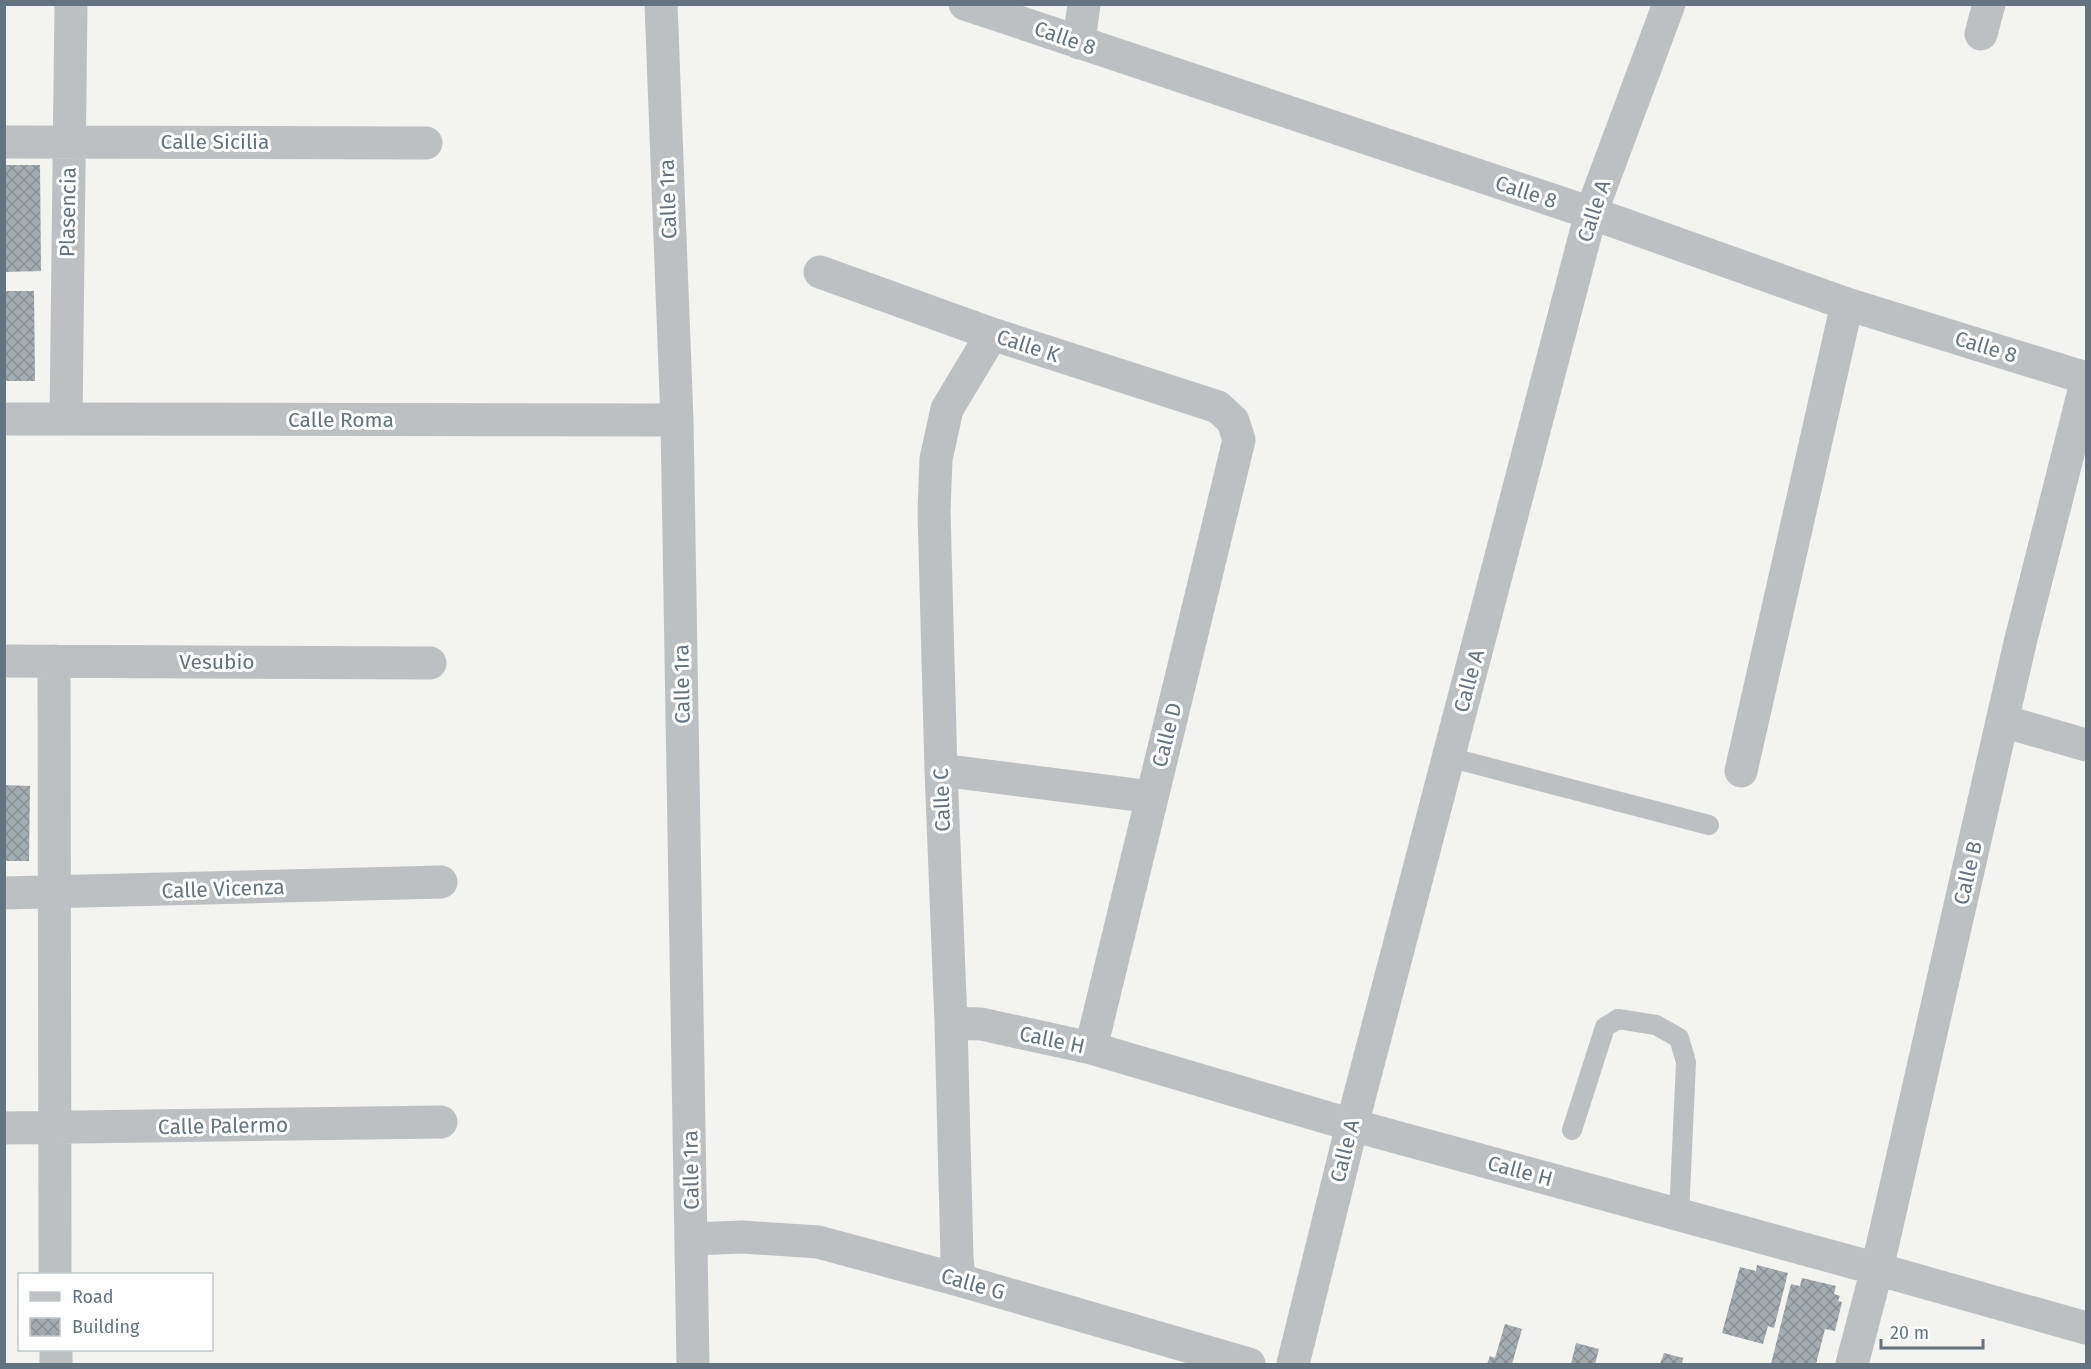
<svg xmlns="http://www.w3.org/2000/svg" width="2091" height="1369" font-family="'Fira Sans',sans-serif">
	<defs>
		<pattern id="building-cross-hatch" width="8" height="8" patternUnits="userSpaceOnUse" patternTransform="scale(1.5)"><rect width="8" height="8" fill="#a3acb0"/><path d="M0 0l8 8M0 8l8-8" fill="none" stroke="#889094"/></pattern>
	</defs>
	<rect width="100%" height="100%" fill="#f3f3ef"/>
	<path fill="url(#building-cross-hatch)" d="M 4,165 L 40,165 L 41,271 L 4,272 Z
		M 4,291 L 34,291 L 35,381 L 4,381 Z
		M 4,785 L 30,786 L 29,861 L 4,861 Z
		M 1757,1265 L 1788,1273 L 1774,1328 L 1768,1326 L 1763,1344 L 1722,1333 L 1740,1267 L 1756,1271 Z
		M 1802,1278 L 1836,1286 L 1834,1294 L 1840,1296 L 1838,1301 L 1842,1302 L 1835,1331 L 1825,1329 L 1816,1364 L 1771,1364 L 1791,1284 L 1800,1286 Z
		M 1505,1324 L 1522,1329 L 1512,1364 L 1487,1364 L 1490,1356 L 1495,1358 Z
		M 1576,1343 L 1599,1349 L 1595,1364 L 1571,1364 Z
		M 1664,1353 L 1683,1358 L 1682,1364 L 1660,1364 Z"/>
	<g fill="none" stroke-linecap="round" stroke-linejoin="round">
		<path stroke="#bcc0c3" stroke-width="20" d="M 1448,757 L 1709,825
			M 1572,1130 L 1605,1027 L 1618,1019 L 1656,1025 L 1679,1038 L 1686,1062 L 1679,1215"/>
		<path stroke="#bcc0c3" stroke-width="33" d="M 661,4 L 677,420 L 693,1364
			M 965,4 L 1591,213 L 1847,304 L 2086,378
			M 1981,34 L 1989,4
			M 1079,43 L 1084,4
			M 4,142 L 426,143
			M 820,272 L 992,334 L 1218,407 L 1233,421 L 1239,440 L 1091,1048
			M 4,419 L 677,420
			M 66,419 L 71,4
			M 4,661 L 430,663
			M 54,661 L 55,1274
			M 2003,721 L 2086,745
			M 941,770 L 1152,797
			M 1741,771 L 1847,304
			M 4,893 L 441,882
			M 951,1023 L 981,1024 L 1091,1048 L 1352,1125 L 1877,1269 L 2086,1328
			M 4,1128 L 441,1122
			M 692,1239 L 742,1237 L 818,1242 L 959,1280 L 1249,1364
			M 959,1280 L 957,1258 L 951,1023 L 941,770 L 934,511 L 936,459 L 947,409 L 992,334
			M 56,1350 L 56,1364
			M 1293,1364 L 1352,1125 L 1591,213 L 1669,4
			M 1852,1364 L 1877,1269 L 2020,643 L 2086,383"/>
	</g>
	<g text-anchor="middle" stroke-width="6" stroke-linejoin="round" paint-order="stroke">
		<g font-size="21" fill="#63737f" stroke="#fff">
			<text transform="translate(1065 38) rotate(19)" y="7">Calle 8</text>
			<text x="215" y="149">Calle Sicilia</text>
			<text transform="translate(1526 192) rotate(18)" y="7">Calle 8</text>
			<text transform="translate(668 199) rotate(-92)" y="7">Calle 1ra</text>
			<text transform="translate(1594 211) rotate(-72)" y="7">Calle A</text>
			<text transform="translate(68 212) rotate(-89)" y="7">Plasencia</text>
			<text transform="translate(1028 346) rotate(18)" y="7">Calle K</text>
			<text transform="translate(1986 347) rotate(17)" y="7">Calle 8</text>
			<text x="341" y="427">Calle Roma</text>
			<text x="217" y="669">Vesubio</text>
			<text transform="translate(1469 681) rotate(-75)" y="7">Calle A</text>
			<text transform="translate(682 684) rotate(-91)" y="7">Calle 1ra</text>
			<text transform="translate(1167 735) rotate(-76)" y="7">Calle D</text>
			<text transform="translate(942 800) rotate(-92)" y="7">Calle C</text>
			<text transform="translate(1968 873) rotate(-77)" y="7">Calle B</text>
			<text transform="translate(223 889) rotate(-2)" y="7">Calle Vicenza</text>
			<text transform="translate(1052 1040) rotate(12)" y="7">Calle H</text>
			<text transform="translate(223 1126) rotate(-1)" y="7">Calle Palermo</text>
			<text transform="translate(1345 1151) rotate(-76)" y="7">Calle A</text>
			<text transform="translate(691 1170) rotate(-91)" y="7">Calle 1ra</text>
			<text transform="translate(1520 1171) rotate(15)" y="7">Calle H</text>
			<text transform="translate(973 1284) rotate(16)" y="7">Calle G</text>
		</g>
	</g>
	<rect width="2091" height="1369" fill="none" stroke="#63737f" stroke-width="12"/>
	<rect x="18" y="1273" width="195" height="78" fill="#ffffff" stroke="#c1c7cc" stroke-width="1.5"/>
	<rect x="30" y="1292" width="30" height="9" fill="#bcc0c3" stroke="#c1c7cc" stroke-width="1.5"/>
	<text x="72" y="1303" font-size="18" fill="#63737f">Road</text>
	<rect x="30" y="1318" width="30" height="18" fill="url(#building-cross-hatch)" stroke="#c1c7cc" stroke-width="1.5"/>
	<text x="72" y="1333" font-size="18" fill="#63737f">Building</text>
	<path d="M1881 1339v9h102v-9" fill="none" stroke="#63737f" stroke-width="3"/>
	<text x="1890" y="1339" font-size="18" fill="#63737f" stroke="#ffffff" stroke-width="4.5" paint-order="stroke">20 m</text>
</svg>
